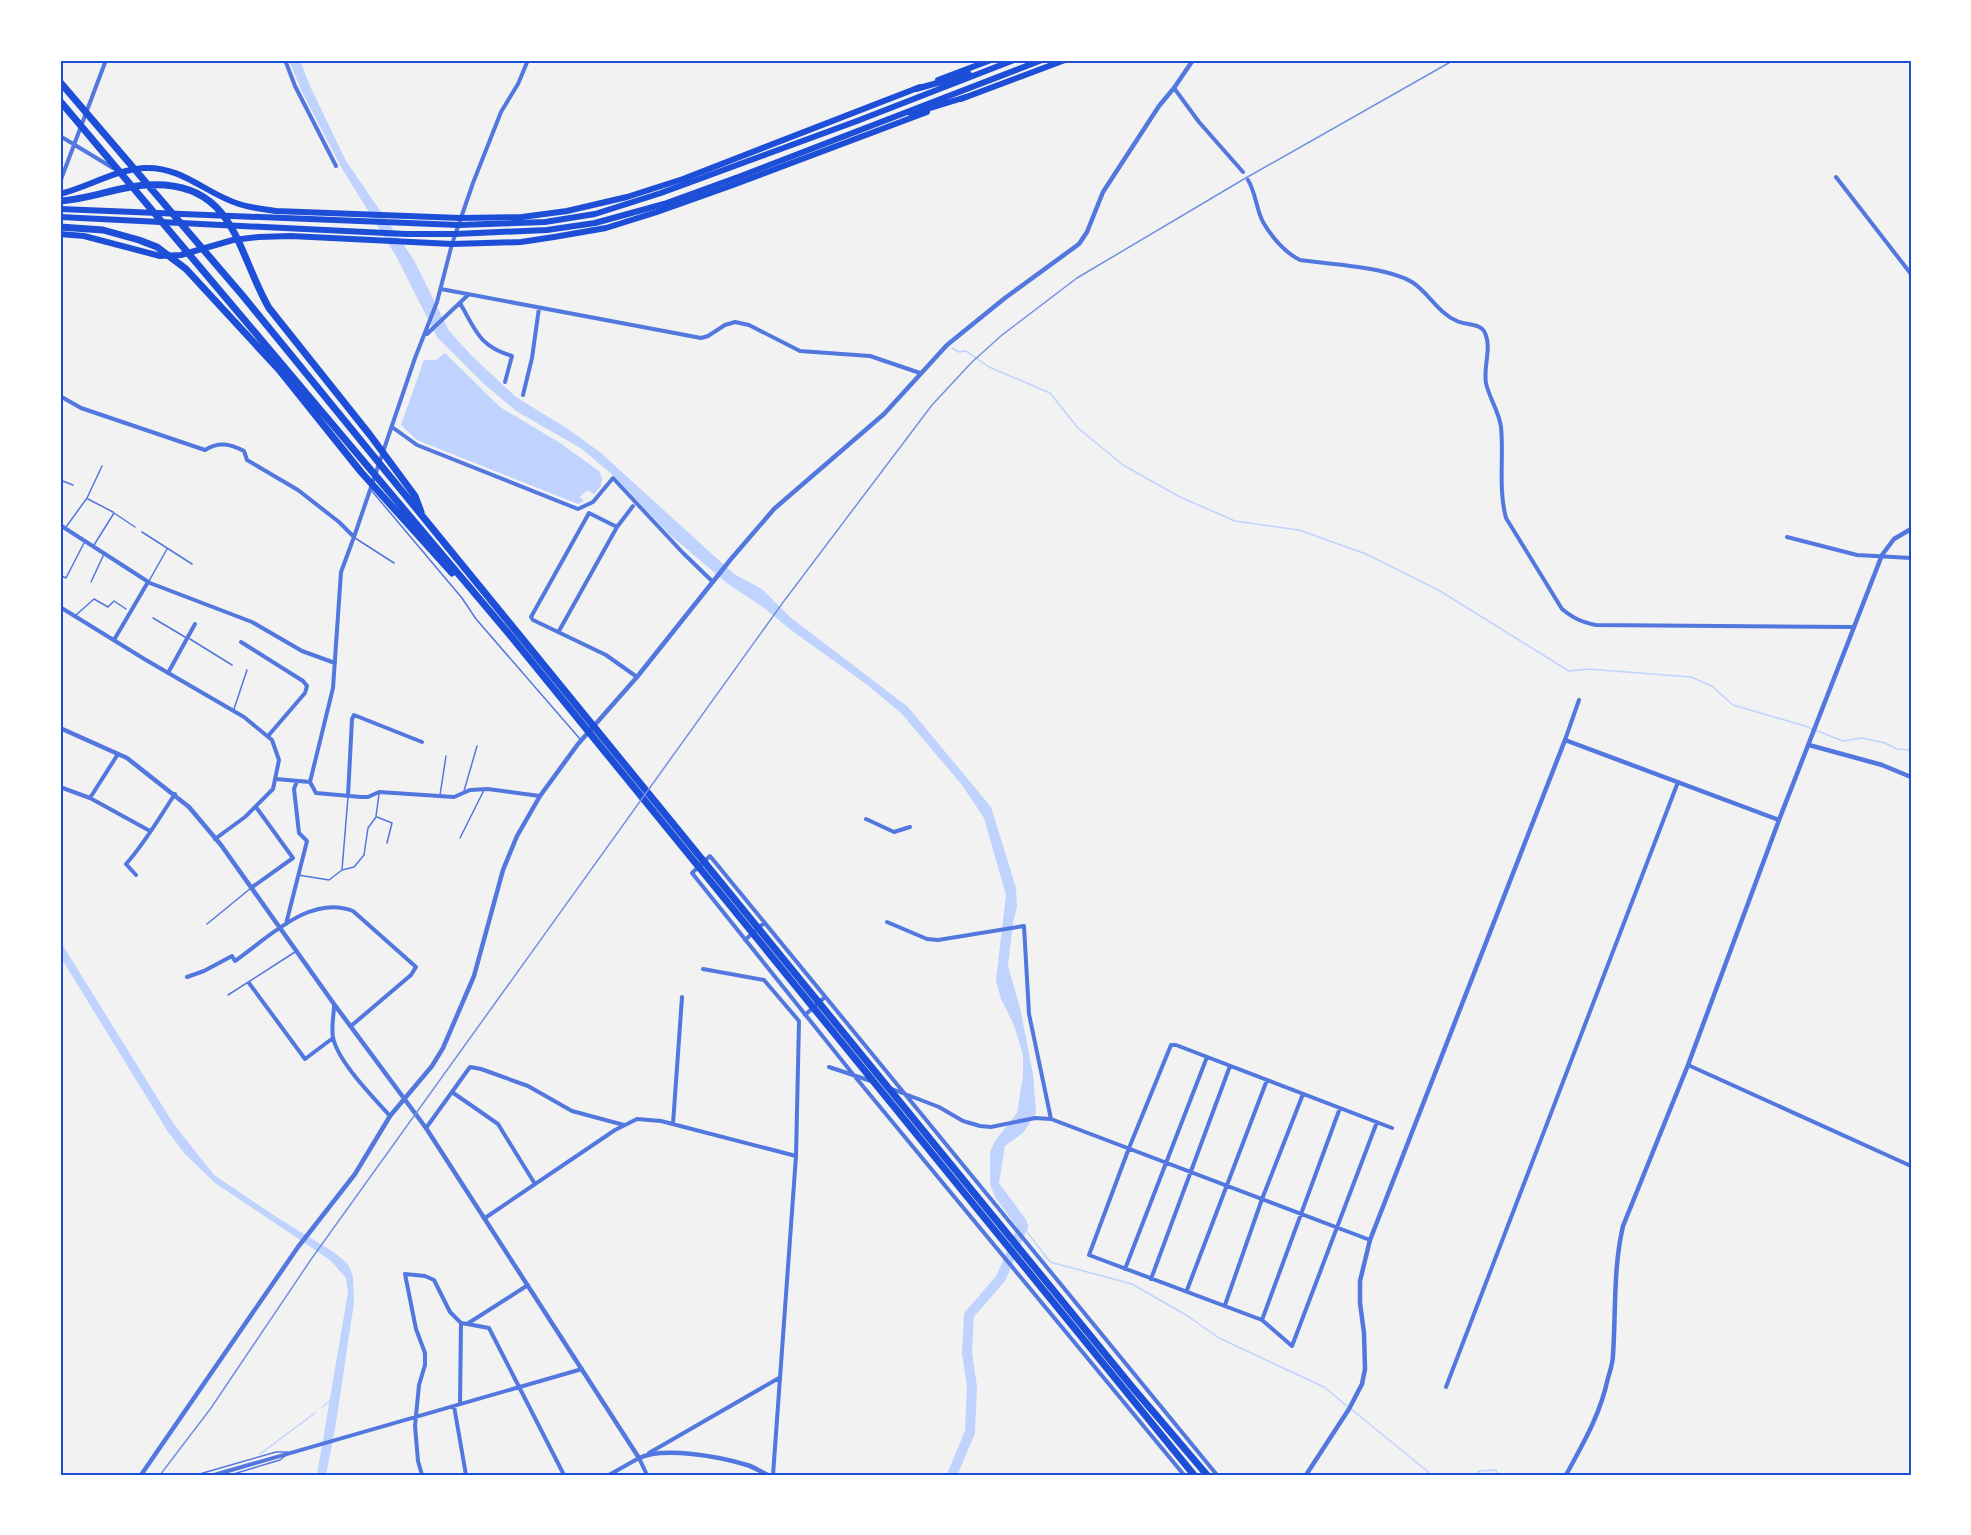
<svg xmlns="http://www.w3.org/2000/svg" width="1971" height="1535" font-family="'PT Sans Narrow',sans-serif">
	<rect width="100%" height="100%" fill="#f2f2f2"/>
	<path fill="#bfd3fe" d="M 289,60 L 300,60 L 309,84 L 346,161 L 414,260 L 449,331 L 473,357 L 516,397 L 568,429 L 601,453 L 734,574 L 762,589 L 790,617 L 908,707 L 991,807 L 1016,888 L 1017,907 L 1013,923 L 1008,966 L 1020,1008 L 1033,1074 L 1036,1113 L 1023,1133 L 1005,1146 L 999,1183 L 1027,1221 L 1022,1234 L 995,1197 L 990,1184 L 990,1152 L 995,1141 L 1017,1113 L 1023,1076 L 1023,1055 L 1014,1025 L 1001,999 L 996,980 L 1006,895 L 984,818 L 962,785 L 901,713 L 866,684 L 791,630 L 763,607 L 728,584 L 670,535 L 615,477 L 582,449 L 516,411 L 484,384 L 437,337 L 396,256 L 341,167 L 301,90 Z
		M 445,353 L 500,407 L 560,443 L 599,471 L 602,478 L 601,486 L 594,494 L 587,490 L 580,497 L 584,501 L 578,504 L 417,440 L 401,425 L 424,360 L 436,360 Z
		M 60,941 L 173,1123 L 214,1175 L 278,1218 L 335,1253 L 348,1264 L 353,1276 L 354,1303 L 335,1429 L 326,1475 L 317,1475 L 348,1292 L 346,1278 L 330,1260 L 215,1183 L 185,1154 L 168,1132 L 60,956 Z"/>
	<g fill="none" stroke-linecap="round" stroke-linejoin="round">
		<path stroke="#bfd3fe" stroke-width="1.5" d="M 952,348 L 959,352 L 966,351 L 989,367 L 1050,393 L 1078,428 L 1123,465 L 1180,497 L 1235,521 L 1299,530 L 1366,554 L 1440,591 L 1569,671 L 1588,669 L 1691,677 L 1712,686 L 1733,705 L 1805,726 L 1843,741 L 1862,738 L 1885,743 L 1897,749 L 1911,750
			M 1024,1228 L 1050,1262 L 1132,1284 L 1186,1315 L 1219,1338 L 1324,1387 L 1347,1406
			M 322,1407 L 330,1401
			M 1351,1409 L 1432,1475
			M 260,1454 L 315,1413
			M 1475,1475 L 1479,1471 L 1496,1470 L 1497,1475"/>
		<path stroke="#bfd3fe" stroke-width="10" d="M 952,1475 L 970,1432 L 972,1387 L 967,1353 L 969,1315 L 1001,1278 L 1023,1226 L 1021,1223"/>
		<path stroke="#5277de" stroke-width="1.5" d="M 60,480 L 73,485
			M 371,490 L 462,598 L 476,619 L 580,739
			M 88,499 L 113,512
			M 66,527 L 87,498 L 102,466
			M 142,532 L 192,564
			M 355,538 L 394,563
			M 94,545 L 114,513 L 135,527
			M 60,575 L 66,578 L 85,541
			M 149,581 L 167,549
			M 91,582 L 104,554
			M 76,615 L 94,599 L 108,607 L 114,601 L 126,609
			M 153,618 L 185,637
			M 190,639 L 232,665
			M 234,709 L 247,670
			M 464,791 L 477,746
			M 440,795 L 446,756
			M 376,816 L 379,794
			M 377,817 L 392,823 L 387,843
			M 460,838 L 484,790
			M 342,870 L 348,797
			M 298,875 L 329,880 L 342,870 L 354,867 L 364,855 L 368,828 L 376,817
			M 207,924 L 251,888
			M 228,995 L 295,952
			M 196,1475 L 276,1452 L 288,1452
			M 230,1475 L 280,1460 L 285,1456"/>
		<path stroke="#5277de" stroke-width="4" d="M 285,60 L 295,86 L 336,166
			M 1174,88 L 1199,122 L 1243,172
			M 60,136 L 113,168
			M 1836,177 L 1911,274
			M 1248,180 C 1256,193 1256,209 1263,222 C 1271,236 1285,253 1300,260 C 1330,264 1387,267 1412,282 C 1428,292 1438,313 1457,321 C 1465,325 1481,323 1485,333 C 1492,348 1483,367 1486,383 C 1489,398 1499,411 1501,427 C 1504,457 1498,488 1506,518 L 1562,609 C 1573,618 1581,622 1596,625 L 1853,627
			M 60,182 L 106,60
			M 441,289 L 701,338 L 708,336 L 725,325 L 735,322 L 749,325 L 800,351 L 870,356 L 920,373
			M 460,303 C 476,331 479,346 512,356 L 505,382
			M 427,334 L 468,295
			M 523,395 L 532,358 L 539,308
			M 60,396 L 81,408 L 205,450 C 219,441 230,444 244,451 L 247,460 L 298,490 L 339,522 L 354,537
			M 392,427 L 417,445 L 578,509 L 593,502 L 613,478 L 683,553 L 713,582
			M 60,525 L 150,583 L 252,622 L 302,651 L 335,663
			M 617,527 L 589,513 L 531,617 L 533,620 L 606,655 L 637,677
			M 1787,537 L 1857,555 L 1911,558
			M 60,607 L 146,660 L 244,717 L 272,740 L 279,760 L 273,789 L 245,817 L 215,839
			M 559,631 L 617,527 L 633,506
			M 114,640 L 148,582
			M 241,642 L 303,681 L 307,686 L 305,693 L 268,736
			M 168,673 L 195,624
			M 1565,740 L 1579,700
			M 276,779 L 310,782 L 316,793 L 361,797 L 368,797 L 379,792 L 454,797 L 470,790 L 488,789 L 540,796
			M 310,782 L 333,688 L 341,572 L 354,537 L 415,358 L 437,302 L 452,244 L 473,183 L 501,112 L 518,84 L 528,60
			M 60,787 L 90,798 L 150,831
			M 348,796 L 352,719 L 354,715 L 422,742
			M 90,798 L 118,754
			M 866,819 L 894,832 L 910,827
			M 136,875 L 126,864 C 145,843 159,818 175,794
			M 251,888 L 293,858 L 256,807
			M 887,922 L 927,939 L 938,940 L 1024,926 L 1029,1014 L 1051,1119
			M 286,924 L 307,841 L 299,833 L 294,789 L 297,781
			M 745,940 L 764,923
			M 703,969 L 764,980 L 799,1021 L 796,1156 L 773,1475
			M 187,977 L 204,971 L 232,956 L 235,961 C 268,938 310,894 353,911 L 416,967 L 411,975 L 351,1026
			M 249,983 L 305,1059 L 333,1038
			M 334,1005 C 334,1015 331,1027 333,1037 C 337,1061 374,1098 390,1116
			M 805,1015 L 825,997
			M 1688,1065 L 1911,1166
			M 829,1067 L 871,1081
			M 892,1089 L 939,1107 L 963,1121 L 980,1126 L 991,1127 L 1035,1118 L 1051,1119 L 1370,1240
			M 452,1092 L 498,1124 L 535,1184
			M 1377,1122 L 1292,1346 L 1262,1320 L 1089,1255 L 1129,1148 L 1171,1045 L 1176,1045 C 1248,1072 1320,1100 1392,1128
			M 673,1124 L 682,997
			M 426,1128 L 470,1067 L 481,1069 L 528,1086 L 572,1111 L 624,1125
			M 485,1218 L 615,1130 L 637,1119 L 661,1121 L 796,1156
			M 1125,1269 L 1207,1057
			M 1151,1279 L 1230,1066
			M 1187,1290 L 1267,1080
			M 1225,1305 L 1262,1199 L 1303,1094
			M 1262,1320 L 1340,1108
			M 467,1324 L 489,1328 L 564,1475
			M 1446,1387 L 1678,782
			M 460,1404 L 461,1323
			M 454,1406 L 466,1475
			M 649,1453 L 779,1378
			M 214,1475 L 582,1369
			M 422,1475 L 418,1461 L 415,1426 L 419,1385 L 425,1365 L 425,1353 L 416,1329 L 405,1274 L 425,1276 L 434,1280 L 450,1312 L 461,1323 L 467,1324 L 528,1285
			M 609,1475 L 639,1458 L 647,1475
			M 1184,1475 L 852,1073 L 692,873 L 710,856 L 1217,1475"/>
		<path stroke="#5277de" stroke-width="4.5" d="M 60,728 L 127,758 L 189,807 L 221,845 L 334,1004 L 426,1128 L 639,1458 C 663,1446 721,1457 747,1465 C 754,1467 761,1472 768,1475
			M 1809,745 L 1882,765 L 1911,777
			M 141,1475 L 298,1247 L 355,1174 L 390,1116 L 432,1066 L 443,1048 L 474,976 L 503,870 L 517,836 L 540,796 L 578,744 L 637,677 L 731,559 L 774,509 L 884,414 L 947,345 L 1005,298 L 1079,244 L 1087,232 L 1103,192 L 1159,106 L 1174,88 L 1193,60
			M 1306,1475 L 1349,1409 L 1362,1384 L 1365,1369 L 1364,1333 L 1360,1303 L 1360,1281 L 1370,1240 L 1565,740 L 1779,820
			M 1566,1475 C 1584,1442 1600,1415 1608,1378 C 1610,1371 1613,1363 1613,1355 C 1616,1312 1613,1269 1623,1226 L 1688,1065 L 1779,820 L 1882,555 L 1894,539 L 1911,529"/>
		<path stroke="#1d4ed8" stroke-width="6" d="M 938,80 L 991,60
			M 961,99 L 1065,60
			M 60,194 C 88,187 115,170 144,168 C 182,166 206,194 239,204 C 251,208 263,209 276,211 L 460,218 L 522,217 L 567,211 L 627,197 L 683,179 L 920,87
			M 60,234 L 84,236 L 160,256 L 181,255 L 233,240 L 259,237 L 291,236 L 452,244 L 521,242 L 554,237 L 606,228 L 657,212 L 733,185 L 927,112"/>
		<path stroke="#1d4ed8" stroke-width="6" d="M 916,89 L 969,74
			M 911,114 L 966,97
			M 60,209 L 458,225 L 545,222 L 595,214 L 661,193 L 857,121 L 1014,60
			M 60,217 L 406,234 L 455,234 L 547,230 L 595,223 L 664,204 L 741,176 L 1042,60"/>
		<path stroke="#1d4ed8" stroke-width="7" d="M 60,82 L 243,296 L 1133,1388 L 1207,1475
			M 60,101 L 509,634 L 1194,1475
			M 60,201 C 90,199 117,187 146,185 C 235,179 236,251 269,308 L 370,435 L 415,496 L 421,512
			M 60,227 L 103,230 L 139,240 L 157,247 L 186,269 L 280,371 L 361,472 L 452,573"/>
		<path stroke="#7290e2" stroke-width="1.5" d="M 160,1475 L 211,1408 L 312,1258 L 784,601 L 932,405 L 972,362 L 1002,335 L 1077,278 L 1244,179 L 1454,60"/>
	</g>
	<rect width="1971" height="1535" fill="none" stroke="#ffffff" stroke-width="123"/>
	<rect x="62" y="62" width="1848" height="1412" fill="none" stroke="#1d4ed8" stroke-width="2"/>
</svg>
